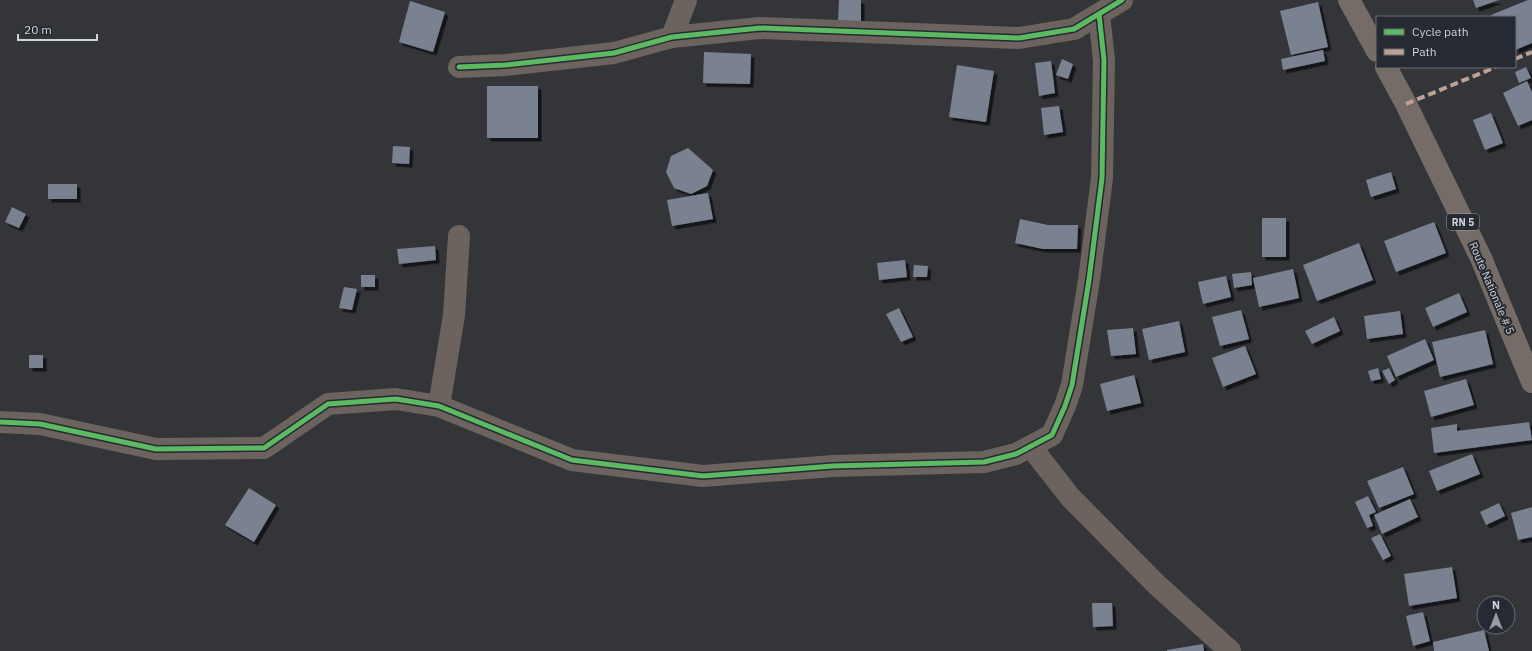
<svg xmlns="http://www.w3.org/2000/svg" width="1532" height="651" font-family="'IBM Plex Sans',sans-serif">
	<defs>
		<filter id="shadow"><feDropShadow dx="3.5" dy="3.5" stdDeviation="0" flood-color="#0009"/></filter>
	</defs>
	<rect width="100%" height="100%" fill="#333539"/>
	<path fill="#7a8190" filter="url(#shadow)" d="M 839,0 L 861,0 L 861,21 L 838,21 Z
		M 1473,0 L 1499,0 L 1476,8 Z
		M 1528,0 L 1532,0 L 1532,43 L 1515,50 L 1515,17 L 1492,17 L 1491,15 Z
		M 410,1 L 445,12 L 433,52 L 399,42 Z
		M 1318,2 L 1328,47 L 1291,55 L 1280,11 Z
		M 1323,50 L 1325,61 L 1283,70 L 1281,59 Z
		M 704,52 L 751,54 L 750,84 L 703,83 Z
		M 1062,59 L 1073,64 L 1068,79 L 1056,75 Z
		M 1051,61 L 1055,93 L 1039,96 L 1035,63 Z
		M 957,65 L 994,71 L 986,122 L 949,117 Z
		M 1526,67 L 1531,78 L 1519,83 L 1515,72 Z
		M 1527,81 L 1532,92 L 1532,120 L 1518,126 L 1503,93 Z
		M 487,86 L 538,86 L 538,138 L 487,138 Z
		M 1059,106 L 1063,132 L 1044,135 L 1041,108 Z
		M 1491,113 L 1503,143 L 1485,150 L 1473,120 Z
		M 393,146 L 410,147 L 409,164 L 392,163 Z
		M 688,148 L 713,170 L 707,186 L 691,194 L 674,188 L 666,172 L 671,156 Z
		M 1391,172 L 1396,189 L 1371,197 L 1366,180 Z
		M 48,184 L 77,184 L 77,199 L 48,199 Z
		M 708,193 L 713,219 L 672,226 L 667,200 Z
		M 12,207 L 26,214 L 19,228 L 5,222 Z
		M 1262,218 L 1286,218 L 1286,257 L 1262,257 Z
		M 1020,219 L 1048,225 L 1078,225 L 1077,249 L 1043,249 L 1015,243 Z
		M 1434,222 L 1446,253 L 1396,272 L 1384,241 Z
		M 1359,243 L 1373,280 L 1317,301 L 1303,265 Z
		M 435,246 L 436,260 L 399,264 L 397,249 Z
		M 905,260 L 907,277 L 879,280 L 877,263 Z
		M 914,265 L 928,266 L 927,277 L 913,277 Z
		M 1293,269 L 1299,298 L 1259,307 L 1253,278 Z
		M 1251,272 L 1252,285 L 1234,288 L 1232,274 Z
		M 361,275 L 375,275 L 375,287 L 361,287 Z
		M 1226,276 L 1231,297 L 1203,304 L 1198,282 Z
		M 344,287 L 357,289 L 352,310 L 339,308 Z
		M 1459,293 L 1467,312 L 1433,327 L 1425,308 Z
		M 899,308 L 913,337 L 901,342 L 886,314 Z
		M 1241,310 L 1249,339 L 1220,346 L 1212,317 Z
		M 1400,311 L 1403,334 L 1367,339 L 1364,316 Z
		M 1334,317 L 1340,331 L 1312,344 L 1305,331 Z
		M 1179,321 L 1185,352 L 1149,360 L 1142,329 Z
		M 1133,328 L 1136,354 L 1111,356 L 1107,330 Z
		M 1485,330 L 1493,364 L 1440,377 L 1432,342 Z
		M 1425,339 L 1434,360 L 1396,377 L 1387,356 Z
		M 1245,346 L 1256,374 L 1223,387 L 1212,358 Z
		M 29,355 L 43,355 L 43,368 L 29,368 Z
		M 1378,368 L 1381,379 L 1371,381 L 1368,371 Z
		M 1389,368 L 1395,380 L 1389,384 L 1382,371 Z
		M 1134,375 L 1141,403 L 1107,411 L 1100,384 Z
		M 1466,379 L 1474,405 L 1431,417 L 1424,391 Z
		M 1529,422 L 1532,440 L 1434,453 L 1431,428 L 1457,424 L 1457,431 Z
		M 1472,454 L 1480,474 L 1437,491 L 1429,471 Z
		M 1403,467 L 1414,494 L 1379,508 L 1367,481 Z
		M 249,488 L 276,505 L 254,542 L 225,525 Z
		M 1368,496 L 1376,512 L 1369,515 L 1373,526 L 1367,528 L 1355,502 Z
		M 1410,499 L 1418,517 L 1382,534 L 1374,515 Z
		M 1499,503 L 1505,516 L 1486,525 L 1480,512 Z
		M 1532,507 L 1532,537 L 1518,540 L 1511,513 Z
		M 1380,534 L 1391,556 L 1383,560 L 1371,538 Z
		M 1452,567 L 1457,598 L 1409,606 L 1404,574 Z
		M 1092,603 L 1112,603 L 1113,626 L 1093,627 Z
		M 1423,612 L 1430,641 L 1413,646 L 1406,616 Z
		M 1484,630 L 1489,651 L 1434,651 L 1433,642 Z
		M 1203,644 L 1204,651 L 1167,651 L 1167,650 Z"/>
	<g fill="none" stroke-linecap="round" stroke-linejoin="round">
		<path stroke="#6c635e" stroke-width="22" d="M 672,37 L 686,0
			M 459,67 L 506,65 L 614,53 L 672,37 L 760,28 L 1019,38 L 1074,29 L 1122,0
			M 439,406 L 454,315 L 459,236
			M 0,422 L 40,424 L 156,449 L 264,448 L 328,404 L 396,399 L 439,406 L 572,460 L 703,476 L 833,466 L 984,462 L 1016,454 L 1052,435 L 1065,406 L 1072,385 L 1089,280 L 1102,178 L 1104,60 L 1099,14
			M 1031,447 L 1070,497 L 1156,584 L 1230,651"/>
		<path stroke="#756b67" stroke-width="22" d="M 1349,0 L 1377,51
			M 1386,67 L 1406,104 L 1481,258 L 1532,382"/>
		<path stroke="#bda197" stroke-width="4" stroke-dasharray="8 4" stroke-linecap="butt" d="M 1515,59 L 1532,52
			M 1406,104 L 1496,67"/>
		<g stroke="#262a32" stroke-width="8">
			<path id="cycleway" d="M 459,67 L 506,65 L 614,53 L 672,37 L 760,28 L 1019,38 L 1074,29 L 1122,0
				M 0,422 L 40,424 L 156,449 L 264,448 L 328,404 L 396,399 L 439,406 L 572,460 L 703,476 L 833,466 L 984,462 L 1016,454 L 1052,435 L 1065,406 L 1072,385 L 1089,280 L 1102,178 L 1104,60 L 1099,14"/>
		</g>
		<use href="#cycleway" stroke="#5cba63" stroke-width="5"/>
	</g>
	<g text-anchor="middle" stroke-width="4" stroke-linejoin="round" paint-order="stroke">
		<rect fill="#262a32" stroke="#9da0a6" stroke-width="1" x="1447" y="214" width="32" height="16" rx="3"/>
		<g font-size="10" font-weight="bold" fill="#d0d3d8">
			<text x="1463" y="226">RN 5</text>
		</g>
		<g font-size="11" fill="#d0d3d8" stroke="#262a32">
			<text transform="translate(1492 288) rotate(67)" y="4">Route Nationale # 5</text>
		</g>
	</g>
	<rect x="1376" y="16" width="140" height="52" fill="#262a32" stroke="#6a6e74"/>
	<rect x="1384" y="29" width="20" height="6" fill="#5cba63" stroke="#6a6e74"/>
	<text x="1412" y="36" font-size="12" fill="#d0d3d8">Cycle path</text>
	<rect x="1384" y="49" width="20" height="6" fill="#bda197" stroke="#6a6e74"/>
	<text x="1412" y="56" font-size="12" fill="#d0d3d8">Path</text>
	<g transform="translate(1496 615)"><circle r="19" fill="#262a32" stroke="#6a6e74"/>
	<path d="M0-3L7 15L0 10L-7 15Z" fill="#999ca0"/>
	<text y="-6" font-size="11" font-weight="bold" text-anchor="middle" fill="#d0d3d8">N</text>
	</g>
	<path d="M18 34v6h79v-6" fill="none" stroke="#d0d3d8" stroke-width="2"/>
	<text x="24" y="34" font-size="12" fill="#d0d3d8" stroke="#262a32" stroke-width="3" paint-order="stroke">20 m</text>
</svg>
